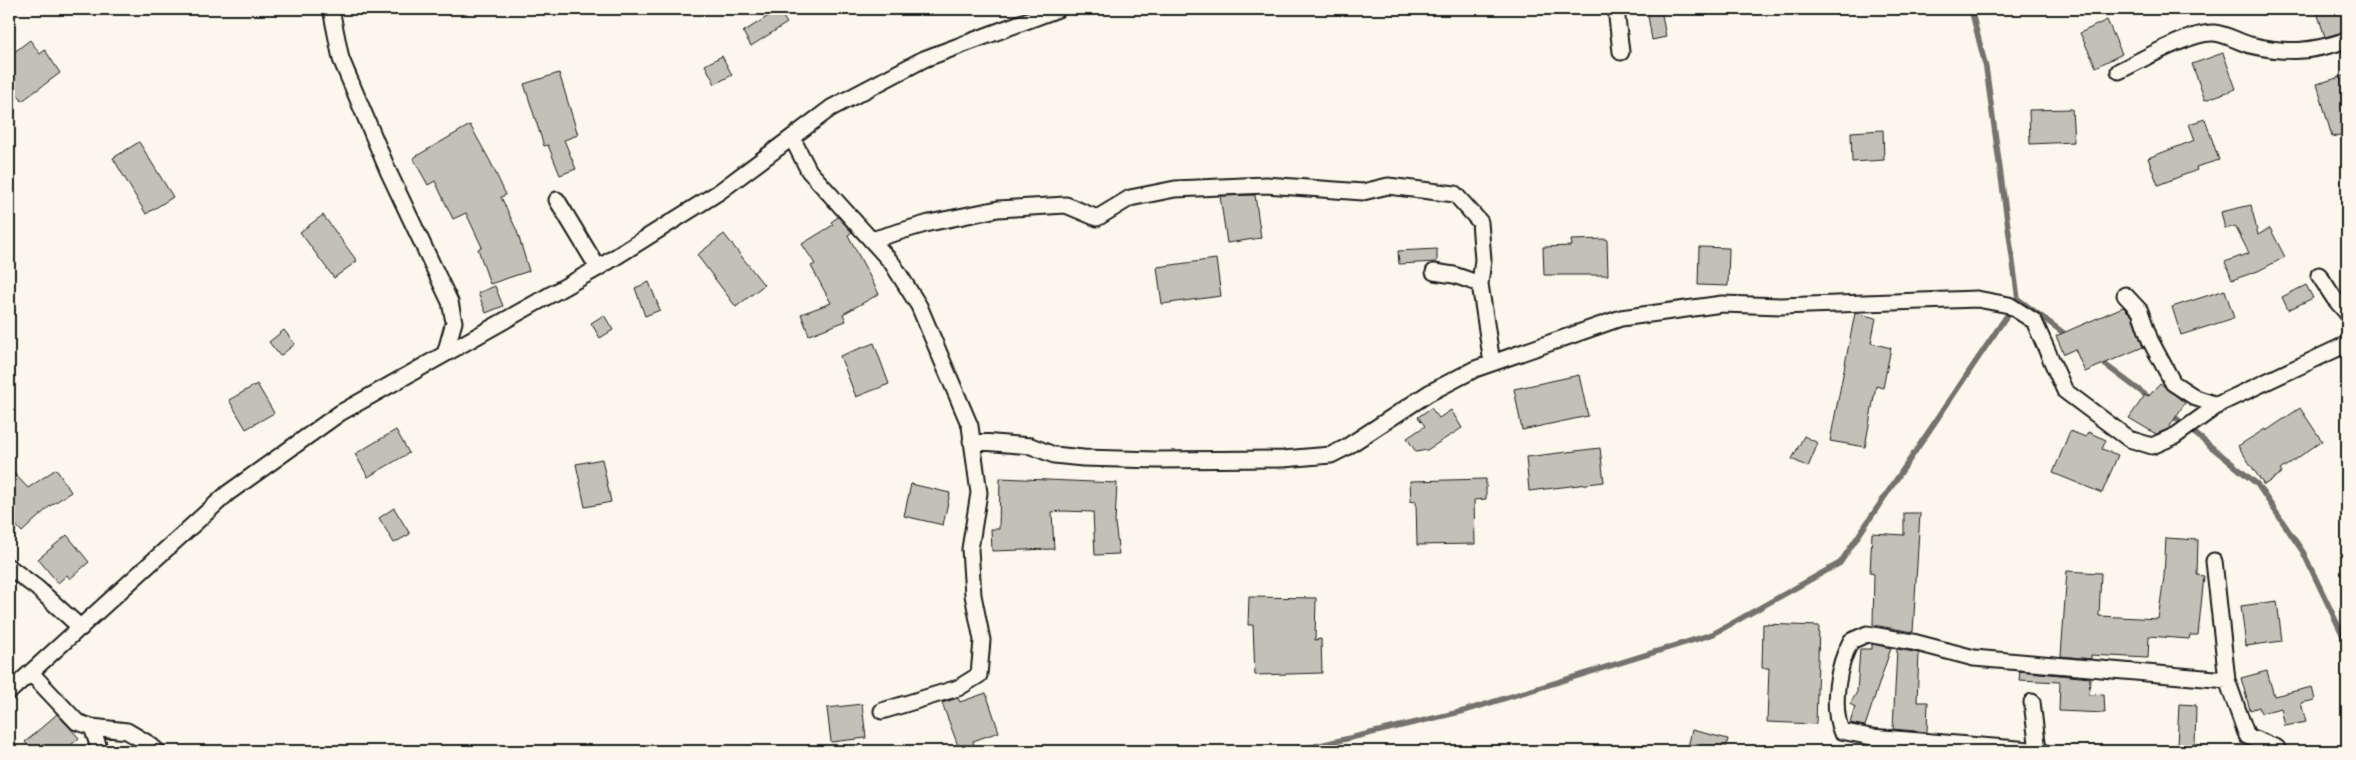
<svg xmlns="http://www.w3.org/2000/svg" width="2356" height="760" font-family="Mali,sans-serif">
	<rect width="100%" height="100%" fill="#fbf7ec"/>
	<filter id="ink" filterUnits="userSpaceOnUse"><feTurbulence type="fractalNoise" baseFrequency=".02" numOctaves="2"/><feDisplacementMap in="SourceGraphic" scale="10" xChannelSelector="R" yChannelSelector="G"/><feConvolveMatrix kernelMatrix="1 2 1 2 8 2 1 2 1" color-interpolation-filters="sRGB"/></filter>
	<g filter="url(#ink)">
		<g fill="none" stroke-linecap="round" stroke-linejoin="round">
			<path stroke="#74726e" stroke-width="5.5" d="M 1971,9 L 1986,68 L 2018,299 L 2069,337
				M 2099,360 L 2151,399
				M 2171,414 L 2257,484 L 2303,552 L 2347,644
				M 1295,751 L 1464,711 L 1713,634 L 1840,563 L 2018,299"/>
		</g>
		<path fill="#c3c0b8" stroke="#1c1c1c" d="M 1647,9 L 1661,9 L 1666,37 L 1652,40 Z
			M 2316,9 L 2347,9 L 2347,31 L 2325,37 Z
			M 778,10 L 787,23 L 751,46 L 743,32 Z
			M 2107,20 L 2122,54 L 2096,67 L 2080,33 Z
			M 30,40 L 40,54 L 45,50 L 60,73 L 22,101 L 15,91 L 9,96 L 9,56 Z
			M 2223,53 L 2236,89 L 2205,100 L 2192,64 Z
			M 722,56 L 732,75 L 715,84 L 705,65 Z
			M 559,73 L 578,135 L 564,140 L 576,169 L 560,175 L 548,145 L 544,146 L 524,84 Z
			M 2347,75 L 2347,133 L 2332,137 L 2317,84 Z
			M 2072,109 L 2074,142 L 2030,144 L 2029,110 Z
			M 2205,119 L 2219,160 L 2196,167 L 2197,170 L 2158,185 L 2148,158 L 2195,140 L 2189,124 Z
			M 470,125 L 490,161 L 506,195 L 501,197 L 517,231 L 529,271 L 490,284 L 478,249 L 482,247 L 466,213 L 453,219 L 435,181 L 428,185 L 413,158 Z
			M 1883,130 L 1884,160 L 1852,162 L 1851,132 Z
			M 139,142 L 173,197 L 146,214 L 113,158 Z
			M 1255,195 L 1261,238 L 1227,243 L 1220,196 Z
			M 2251,205 L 2258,235 L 2270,228 L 2285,257 L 2258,271 L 2232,280 L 2225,262 L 2249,253 L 2235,226 L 2225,229 L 2221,212 Z
			M 323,215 L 357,261 L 334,278 L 300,232 Z
			M 838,217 L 852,232 L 848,235 L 879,294 L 843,314 L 846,321 L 809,335 L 801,314 L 831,303 L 811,266 L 815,264 L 802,244 L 833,225 L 831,222 Z
			M 724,234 L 764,285 L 736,307 L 697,255 Z
			M 1607,239 L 1608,275 L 1544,275 L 1543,247 L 1572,246 L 1571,240 Z
			M 1699,247 L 1729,248 L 1728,286 L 1698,285 Z
			M 1437,249 L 1437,262 L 1399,264 L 1398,251 Z
			M 1216,259 L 1221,296 L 1162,304 L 1157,267 Z
			M 649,282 L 660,310 L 645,316 L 635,288 Z
			M 2306,285 L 2313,298 L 2288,310 L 2282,297 Z
			M 495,286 L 503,306 L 486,313 L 478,293 Z
			M 2225,290 L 2234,318 L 2181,335 L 2172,307 Z
			M 2123,307 L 2132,316 L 2143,347 L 2085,372 L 2075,349 L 2064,354 L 2056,336 Z
			M 1855,313 L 1876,318 L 1871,343 L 1891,348 L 1883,388 L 1876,386 L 1865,447 L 1830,441 Z
			M 604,315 L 613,330 L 600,338 L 591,323 Z
			M 284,330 L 295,344 L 280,356 L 269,342 Z
			M 874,343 L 889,384 L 856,397 L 840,356 Z
			M 1579,375 L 1588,416 L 1522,430 L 1514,389 Z
			M 2160,383 L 2185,403 L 2168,429 L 2156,434 L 2129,418 L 2145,395 L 2149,396 Z
			M 257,384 L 274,413 L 246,429 L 229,400 Z
			M 1431,408 L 1439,418 L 1451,410 L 1462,428 L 1427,450 L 1416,452 L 1407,438 L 1425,426 L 1418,417 Z
			M 2300,408 L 2322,441 L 2280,470 L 2282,473 L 2264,485 L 2238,446 L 2265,429 L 2266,431 Z
			M 396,430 L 409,453 L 368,477 L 355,454 Z
			M 2070,431 L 2086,437 L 2088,432 L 2106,440 L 2102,449 L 2118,455 L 2102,493 L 2053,473 Z
			M 1804,436 L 1818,443 L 1808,467 L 1792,459 Z
			M 1600,448 L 1604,482 L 1529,491 L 1526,457 Z
			M 602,459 L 611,502 L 585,507 L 576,464 Z
			M 9,468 L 28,488 L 56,469 L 71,492 L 50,506 L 22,532 L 9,518 Z
			M 1000,478 L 1117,483 L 1115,523 L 1119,554 L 1095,555 L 1093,512 L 1062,511 L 1052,512 L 1054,549 L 992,551 L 991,529 L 999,529 Z
			M 1486,479 L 1486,499 L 1474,500 L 1475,544 L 1417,545 L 1416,501 L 1411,502 L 1410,481 Z
			M 911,484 L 950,493 L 943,525 L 904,516 Z
			M 394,508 L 410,534 L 394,543 L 379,518 Z
			M 1904,513 L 1920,513 L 1913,632 L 1873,625 L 1874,574 L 1870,573 L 1872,533 L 1904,535 Z
			M 67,535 L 89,562 L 70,579 L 67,575 L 58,583 L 38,559 Z
			M 2166,538 L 2198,540 L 2197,575 L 2204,576 L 2198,635 L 2190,635 L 2189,639 L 2149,636 L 2148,658 L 2091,655 L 2091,659 L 2061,656 L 2067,571 L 2101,573 L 2099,616 L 2158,619 L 2164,577 Z
			M 1249,597 L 1316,598 L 1315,640 L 1321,639 L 1322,673 L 1255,675 L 1253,625 L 1248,625 Z
			M 2277,601 L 2282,641 L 2246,646 L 2241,606 Z
			M 1763,624 L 1819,626 L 1816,724 L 1767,722 L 1769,668 L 1762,668 Z
			M 1872,644 L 1891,648 L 1865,726 L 1850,723 L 1855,707 L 1850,704 L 1857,692 L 1860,649 L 1872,649 Z
			M 1897,649 L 1919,653 L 1917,702 L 1928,702 L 1927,732 L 1893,729 Z
			M 2020,671 L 2090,678 L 2089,695 L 2104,694 L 2105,713 L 2059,711 L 2060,682 L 2019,680 Z
			M 2267,671 L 2274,696 L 2312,687 L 2315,700 L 2301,703 L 2306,722 L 2285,726 L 2281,708 L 2261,713 L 2259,707 L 2250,710 L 2241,678 Z
			M 986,693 L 999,732 L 973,741 L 975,751 L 960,751 L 942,703 L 958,698 L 960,702 Z
			M 862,704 L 866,738 L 831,742 L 827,708 Z
			M 2179,704 L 2196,705 L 2195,745 L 2177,745 Z
			M 57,714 L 79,738 L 64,751 L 33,751 L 25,742 Z
			M 1692,730 L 1728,739 L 1725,751 L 1687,751 Z"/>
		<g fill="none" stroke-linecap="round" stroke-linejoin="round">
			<g stroke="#1c1c1c" stroke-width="19">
				<path id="street" d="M 331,9 L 341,59 L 389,173 L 450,302 L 454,322 L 445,354
					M 1616,9 L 1621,52
					M 2119,71 C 2140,61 2192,31 2214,33 C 2226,34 2239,42 2250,45 C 2287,54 2312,52 2347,40
					M 792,138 L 809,171 L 892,263 L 919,306 L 970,426 L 979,493 L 970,549 L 973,595 L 982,640 L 979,675 L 958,688 L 882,711
					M 557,200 L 598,268
					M 871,240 L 929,223 L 998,209 L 1066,205 L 1097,218 L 1130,198 L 1175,189 L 1266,185 L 1363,192 L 1388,186 L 1455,194 L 1480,222 L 1483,260 L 1480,284
					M 1434,272 L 1454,275 L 1480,284 L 1492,363
					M 2319,275 L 2334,298 L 2347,313
					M 2125,295 L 2140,311 L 2150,340 L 2173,383 L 2196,398 L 2217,405
					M 971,441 L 1031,446 L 1054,455 L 1083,458 L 1157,460 L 1283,459 L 1331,455 L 1345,448 L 1429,393 L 1475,369 L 1621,318 L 1722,304 L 1781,306 L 1977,299 L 2009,305 L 2034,321 L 2065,391 L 2129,439 L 2152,446 L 2175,436 L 2221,403 L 2347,344
					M 2214,561 L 2227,680
					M 9,567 L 37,588 L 81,628
					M 31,673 L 77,722 L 92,727 L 127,731 L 149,744 L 157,751
					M 9,692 L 228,493 L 340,413 L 598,268 L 719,192 L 831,108 L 924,59 L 1058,9
					M 2032,702 L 2038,751
					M 92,727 L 100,751
					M 2042,751 L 1871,737 L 1841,731 C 1831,704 1838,665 1851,641 L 1867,634 L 1913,642 L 1974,658 L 2227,680 L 2247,736 L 2277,748 L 2278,751"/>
			</g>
			<use href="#street" stroke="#fbf7ec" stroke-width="15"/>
		</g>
	</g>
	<rect width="2356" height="760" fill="none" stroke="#fbf7ec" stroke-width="30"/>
	<rect x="15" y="15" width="2326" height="730" fill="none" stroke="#1c1c1c" stroke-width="2" filter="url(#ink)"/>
</svg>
